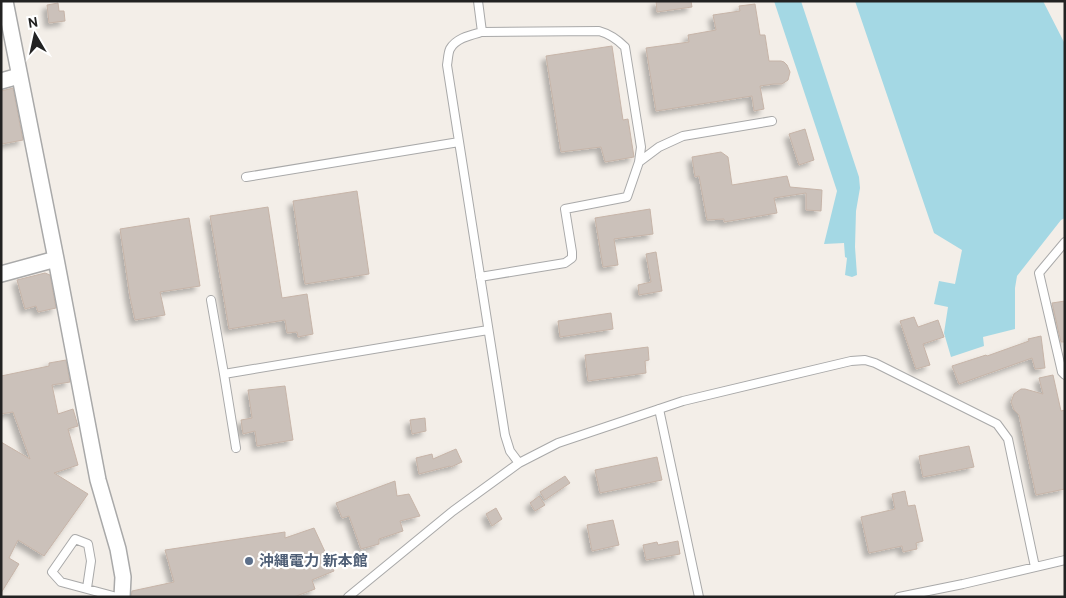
<svg xmlns="http://www.w3.org/2000/svg" width="1066" height="598" font-family="Overpass,'Noto Sans JP',sans-serif">
	<defs>
		<filter id="shadow"><feDropShadow dx="-4.5" dy="4.5" stdDeviation="2.5" flood-color="#0004"/></filter>
	</defs>
	<rect width="100%" height="100%" fill="#f3eee8"/>
	<path fill="#a4d8e4" d="M 774,1 L 801,1 L 859,177 L 860,188 L 856,211 L 855,247 L 857,275 L 852,277 L 845,275 L 847,258 L 845,257 L 844,243 L 824,244 L 837,191 Z
		M 855,1 L 1043,1 L 1065,44 L 1065,218 L 1061,220 L 1017,276 L 1015,288 L 1015,329 L 983,337 L 984,346 L 951,357 L 944,333 L 948,307 L 934,304 L 939,281 L 955,284 L 962,250 L 934,233 Z"/>
	<path fill="#cbc1ba" stroke="#c6b4a8" filter="url(#shadow)" d="M 656,1 L 691,1 L 692,7 L 657,12 Z
		M 58,3 L 59,11 L 64,11 L 65,21 L 49,23 L 47,5 Z
		M 755,4 L 760,35 L 765,35 L 769,61 L 781,61 L 784,62 L 787,65 L 790,72 L 788,80 L 782,84 L 774,84 L 760,86 L 764,109 L 754,111 L 752,96 L 656,111 L 646,48 L 689,42 L 688,35 L 716,30 L 713,15 L 740,11 L 739,6 Z
		M 612,46 L 623,120 L 628,119 L 634,157 L 605,162 L 601,147 L 561,152 L 546,56 Z
		M 13,88 L 23,140 L 2,144 L 1,138 L 1,91 Z
		M 805,129 L 814,160 L 799,165 L 789,134 Z
		M 721,152 L 728,157 L 732,185 L 787,176 L 790,187 L 822,190 L 821,211 L 806,210 L 806,193 L 774,198 L 777,213 L 724,222 L 724,219 L 707,220 L 699,176 L 695,177 L 692,157 Z
		M 357,191 L 369,274 L 305,284 L 293,201 Z
		M 268,207 L 282,298 L 307,294 L 313,334 L 298,337 L 297,332 L 287,333 L 285,320 L 229,329 L 210,216 Z
		M 650,209 L 653,234 L 614,239 L 618,265 L 603,267 L 595,218 Z
		M 189,218 L 200,286 L 160,292 L 165,315 L 135,320 L 130,297 L 120,229 Z
		M 656,252 L 662,291 L 639,295 L 638,285 L 651,282 L 646,254 Z
		M 45,273 L 50,275 L 56,308 L 38,312 L 36,306 L 25,309 L 17,280 Z
		M 1065,301 L 1065,342 L 1061,342 L 1052,303 Z
		M 611,313 L 613,329 L 560,337 L 558,321 Z
		M 914,317 L 918,327 L 938,320 L 944,337 L 923,344 L 930,365 L 916,369 L 900,321 Z
		M 1041,336 L 1045,368 L 1035,369 L 1032,358 L 959,384 L 952,366 L 986,355 L 987,356 L 1029,341 L 1028,339 Z
		M 648,347 L 649,360 L 645,361 L 646,373 L 588,381 L 585,355 Z
		M 66,360 L 70,382 L 52,385 L 58,414 L 73,409 L 78,426 L 68,429 L 78,465 L 54,473 L 88,494 L 44,556 L 18,540 L 9,558 L 19,564 L 1,593 L 1,442 L 30,459 L 13,412 L 1,414 L 1,376 L 49,366 L 49,363 Z
		M 1053,375 L 1061,411 L 1065,410 L 1065,489 L 1036,495 L 1019,415 L 1014,410 L 1011,402 L 1014,394 L 1021,389 L 1025,389 L 1043,394 L 1039,378 Z
		M 285,386 L 293,440 L 257,446 L 255,431 L 243,434 L 241,420 L 252,418 L 248,390 Z
		M 425,418 L 426,431 L 412,434 L 410,420 Z
		M 969,446 L 974,467 L 923,477 L 919,456 Z
		M 456,449 L 462,462 L 451,467 L 450,466 L 419,474 L 416,458 L 432,454 L 433,459 Z
		M 657,457 L 662,480 L 600,493 L 595,470 Z
		M 565,476 L 570,483 L 545,500 L 540,492 Z
		M 395,481 L 397,496 L 409,494 L 420,516 L 400,521 L 403,531 L 379,539 L 379,544 L 361,549 L 349,516 L 342,518 L 336,503 Z
		M 905,491 L 908,506 L 915,505 L 923,541 L 916,543 L 917,549 L 903,552 L 902,546 L 869,553 L 861,517 L 895,509 L 892,494 Z
		M 539,496 L 545,505 L 535,511 L 530,503 Z
		M 496,508 L 502,519 L 492,526 L 486,514 Z
		M 613,520 L 619,545 L 592,551 L 587,525 Z
		M 314,528 L 334,571 L 312,580 L 315,589 L 294,597 L 131,597 L 132,591 L 174,582 L 165,550 L 285,532 L 285,538 Z
		M 678,541 L 680,554 L 646,560 L 643,545 L 657,542 L 658,545 Z"/>
	<g fill="none" stroke-linecap="round" stroke-linejoin="round">
		<g stroke="#a9a9a9" stroke-width="10">
			<path id="service" d="M 478,1 L 482,32
				M 246,177 L 459,142
				M 1065,242 L 1039,273 L 1062,372 L 1065,375
				M 480,277 L 565,263 L 572,258 L 572,252 L 565,209 L 627,197 L 639,162 L 659,147 L 683,136 L 772,121
				M 211,300 L 224,374
				M 659,409 L 699,597
				M 236,448 L 224,374 L 488,330
				M 519,463 L 510,451 L 505,435 L 447,65 C 448,60 448,53 450,49 C 456,38 471,35 482,32 L 599,31 C 610,34 617,39 625,47 L 641,147 L 639,162
				M 87,588 L 91,561 L 88,544 L 75,539 L 52,572 L 61,582 L 117,597
				M 348,597 L 453,511 L 519,463 L 558,443 L 683,401 L 851,361 L 865,360 L 875,363 L 997,424 L 1008,439 L 1035,567
				M 899,597 L 963,584 L 1065,560"/>
		</g>
		<g stroke="#a9a9a9" stroke-width="18">
			<path id="minor" d="M 5,1 L 56,259 L 98,480 L 118,549 L 123,577 L 122,597
				M 1,81 L 19,76
				M 1,274 L 56,259"/>
		</g>
		<use href="#service" stroke="#fff" stroke-width="8"/>
		<use href="#minor" stroke="#fff" stroke-width="15"/>
	</g>
	<circle fill="#5c6f8a" stroke="#fff" stroke-width="2" cx="249" cy="561" r="5"/>
	<g text-anchor="middle" stroke-width="4.5" stroke-linejoin="round" paint-order="stroke">
		<g font-size="15" font-weight="bold" fill="#4e5e75" stroke="#fff" text-anchor="start">
			<text x="259" y="566">沖縄電力 新本館</text>
		</g>
	</g>
	<rect width="1066" height="598" fill="none" stroke="#222222" stroke-width="5"/>
	<g transform="translate(35 35) rotate(351)" stroke="#ffffff" stroke-width="4" paint-order="stroke">
	<path d="M0-4L9 19L0 12L-9 19Z" fill="#222222"/>
	<text y="-8" font-size="14" font-weight="bold" text-anchor="middle" fill="#222222">N</text>
	</g>
</svg>
